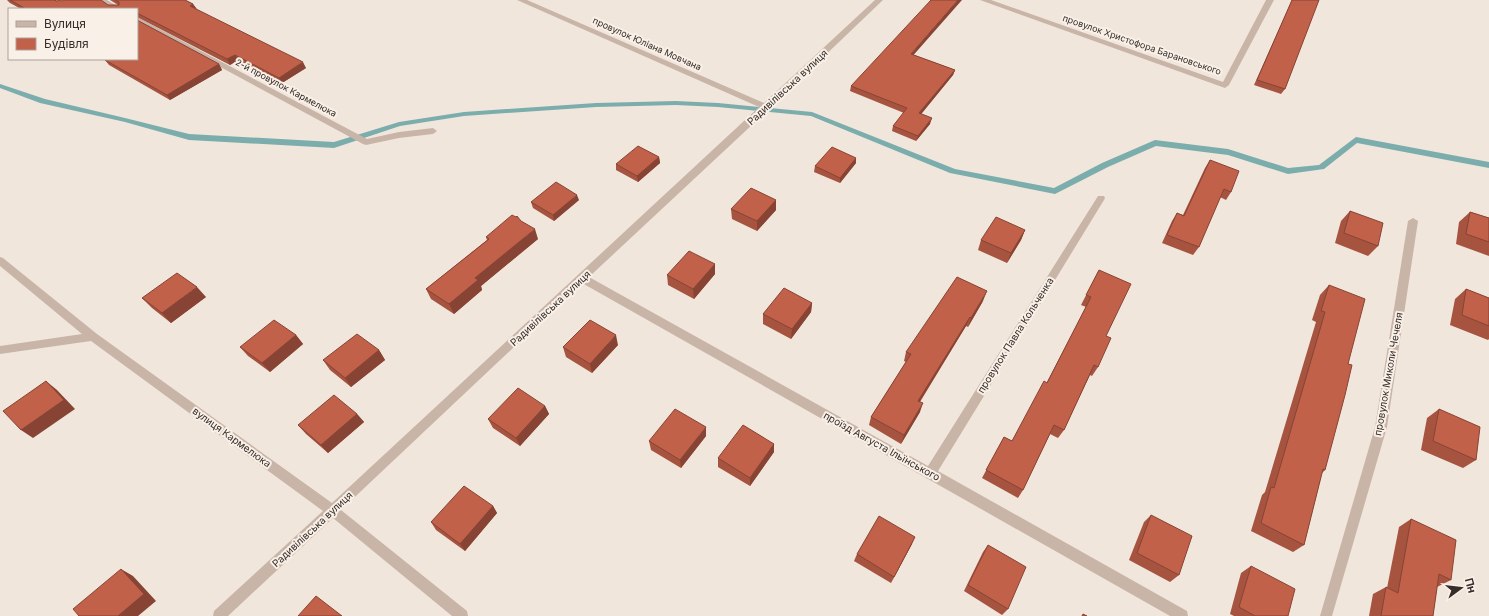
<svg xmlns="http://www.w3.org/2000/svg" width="1489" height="616" font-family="Inter,sans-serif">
	<rect width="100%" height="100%" fill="#f1e6dc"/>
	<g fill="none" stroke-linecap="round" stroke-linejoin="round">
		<path fill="#7cadad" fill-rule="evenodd" d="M 0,84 L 45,99 L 125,118 L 189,134 L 334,142 L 399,122 L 464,112 L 596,103 L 676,101 L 718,103 L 812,112 L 955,169 L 1054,188 L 1102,163 L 1155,140 L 1228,149 L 1288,168 L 1319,165 L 1356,137 L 1489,162 L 1489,168 L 1357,143 L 1324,169 L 1288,174 L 1228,155 L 1156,146 L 1108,167 L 1055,194 L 950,173 L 811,116 L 718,107 L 676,105 L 596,107 L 464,116 L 400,126 L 334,148 L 189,140 L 125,122 L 40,103 L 0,88 Z"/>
		<path fill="#c9b5a8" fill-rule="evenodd" d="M 98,0 L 107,0 L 122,9 L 113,9 Z
			M 517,0 L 527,0 L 764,103 L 875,0 L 883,0 L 769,109 L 589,277 L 928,466 L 1098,196 L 1104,196 L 1105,198 L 1104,200 L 938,471 L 1187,611 L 1188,616 L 1170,616 L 582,283 L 341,510 L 467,611 L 468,616 L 452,616 L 333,518 L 228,616 L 213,616 L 214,611 L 323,511 L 91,341 L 0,354 L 0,346 L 82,334 L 0,266 L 0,257 L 3,258 L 97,334 L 332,503 L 759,107 Z
			M 980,0 L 991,0 L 1223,82 L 1266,0 L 1274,0 L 1229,85 L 1225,88 Z
			M 137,17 L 367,139 L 399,132 L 433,128 L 437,131 L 433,134 L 399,138 L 366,145 L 363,144 L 137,22 Z
			M 1413,218 L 1418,221 L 1387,427 L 1332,616 L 1320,616 L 1375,427 L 1408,221 Z"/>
	</g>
	<path fill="#a65340" d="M 7,0 L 54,0 L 57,1 L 108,5 L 118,5 L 110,0 L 185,0 L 193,4 L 196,9 L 306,68 L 282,83 L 238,60 L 230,65 L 137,17 L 137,9 L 21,9 L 10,3 Z
		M 1292,0 L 1318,0 L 1285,89 L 1281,94 L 1254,85 Z
		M 914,55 L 955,70 L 953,75 L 921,114 L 930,124 L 916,141 L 892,131 L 893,126 L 904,113 L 850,91 L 851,86 Z
		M 105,60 L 219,64 L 222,70 L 170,100 L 109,65 Z
		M 659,157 L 660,163 L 638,182 L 616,170 L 616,164 Z
		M 856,158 L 856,163 L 840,183 L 814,172 L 815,166 Z
		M 1210,160 L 1231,192 L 1226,200 L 1220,197 L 1199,247 L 1193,255 L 1162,243 L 1172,221 L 1177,213 L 1183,215 L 1205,168 Z
		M 579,200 L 554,221 L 533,208 L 531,202 Z
		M 776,200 L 776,210 L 757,231 L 732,219 L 731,209 Z
		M 1350,211 L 1378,246 L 1368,256 L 1335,243 L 1341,221 Z
		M 1470,212 L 1489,218 L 1489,256 L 1456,244 L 1459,222 Z
		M 1025,230 L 1021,240 L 1007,263 L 978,250 L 981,240 Z
		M 486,237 L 538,239 L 481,286 L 482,290 L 454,314 L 431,299 L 426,289 L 487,240 Z
		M 715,264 L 715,274 L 694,299 L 668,285 L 667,275 Z
		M 1099,270 L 1106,336 L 1098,367 L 1092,376 L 1090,375 L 1064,430 L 1058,438 L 1050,434 L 1023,490 L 1018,498 L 982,478 L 1004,437 L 1012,441 L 1047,382 L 1086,307 L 1081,305 Z
		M 1329,285 L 1348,364 L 1325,470 L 1322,473 L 1304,545 L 1293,552 L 1251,531 L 1262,495 L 1265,492 L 1316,322 L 1312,320 L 1320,295 Z
		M 1466,289 L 1489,298 L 1489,339 L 1488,340 L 1450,325 L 1455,299 Z
		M 206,297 L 171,323 L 152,308 L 142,298 Z
		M 983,301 L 968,327 L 966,326 L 920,402 L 920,412 L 901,444 L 869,425 L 871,417 L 906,362 L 904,361 L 906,352 Z
		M 812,303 L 811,312 L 791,339 L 763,324 L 763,314 Z
		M 296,335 L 303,344 L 270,372 L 248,356 L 240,347 Z
		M 618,345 L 592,373 L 566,357 L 563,347 Z
		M 379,350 L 385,360 L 351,387 L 330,370 L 323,360 Z
		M 545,406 L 549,414 L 520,446 L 493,428 L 488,419 Z
		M 1439,409 L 1476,460 L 1463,468 L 1421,450 L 1427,418 Z
		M 357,414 L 364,422 L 328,453 L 306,434 L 298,425 Z
		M 706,436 L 681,468 L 651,450 L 649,441 Z
		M 774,444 L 774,452 L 750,486 L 718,467 L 718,458 Z
		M 493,506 L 497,513 L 465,551 L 436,530 L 431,522 Z
		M 1151,515 L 1179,575 L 1170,582 L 1129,560 L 1144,522 Z
		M 1411,519 L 1451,580 L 1437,587 L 1433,616 L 1369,616 L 1373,594 L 1386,587 L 1387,588 L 1399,527 Z
		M 912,544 L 891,583 L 854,561 L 857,554 Z
		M 988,545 L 1008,609 L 1002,615 L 964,591 L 983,552 Z
		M 1251,566 L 1288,616 L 1234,616 L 1230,614 L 1241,573 Z"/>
	<path fill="#874434" d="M 958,0 L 962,0 L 910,59 L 911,54 Z
		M 193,4 L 197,9 L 190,6 Z
		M 235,55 L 238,60 L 230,65 L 227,59 Z
		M 303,62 L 306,68 L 282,83 L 279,78 Z
		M 219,64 L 222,70 L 170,100 L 167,95 Z
		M 955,70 L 953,75 L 918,118 L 919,113 Z
		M 932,118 L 930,124 L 916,141 L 918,136 Z
		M 659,157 L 660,163 L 638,182 L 637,176 Z
		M 856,158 L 856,163 L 840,183 L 840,178 Z
		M 577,195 L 579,200 L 554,221 L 553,215 Z
		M 776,200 L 776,210 L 757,231 L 757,221 Z
		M 535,229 L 538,239 L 481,286 L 482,290 L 454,314 L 449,304 L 475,278 Z
		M 1025,230 L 1021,240 L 1007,263 L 1011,253 Z
		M 715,264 L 715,274 L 694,299 L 693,289 Z
		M 197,287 L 206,297 L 171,323 L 162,313 Z
		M 987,291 L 983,301 L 968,327 L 971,318 Z
		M 812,303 L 811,312 L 791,339 L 792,329 Z
		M 970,317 L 966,326 L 915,409 L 918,401 Z
		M 296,335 L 303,344 L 270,372 L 262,363 Z
		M 616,335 L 618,345 L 592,373 L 590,364 Z
		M 379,350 L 385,360 L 351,387 L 345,378 Z
		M 46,381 L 57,390 L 75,409 L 33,438 L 21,430 Z
		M 923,403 L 920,412 L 901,444 L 904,435 Z
		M 545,406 L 549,414 L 520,446 L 516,438 Z
		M 357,414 L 364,422 L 328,453 L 321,445 Z
		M 706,427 L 706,436 L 681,468 L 680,460 Z
		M 774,444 L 774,452 L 750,486 L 750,478 Z
		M 493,506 L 497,513 L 465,551 L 460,544 Z
		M 915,537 L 912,544 L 891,583 L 894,577 Z
		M 121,569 L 133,576 L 156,601 L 138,616 L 118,616 Z"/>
	<path fill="#c1614a" stroke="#874434" d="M 10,0 L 54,0 L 57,1 L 60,0 L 62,1 L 64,0 L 101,0 L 108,5 L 119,5 L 119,2 L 115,0 L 185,0 L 193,4 L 190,6 L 303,62 L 279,78 L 235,55 L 227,59 L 137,13 L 137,9 L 26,9 Z
		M 931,0 L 958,0 L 911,54 L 955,70 L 919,113 L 932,118 L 918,136 L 893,126 L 907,108 L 851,86 Z
		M 1292,0 L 1319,0 L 1285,89 L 1257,80 Z
		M 137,20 L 219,64 L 167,95 L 105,60 L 107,59 L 137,59 Z
		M 638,146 L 659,157 L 637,176 L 616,164 Z
		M 832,147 L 856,158 L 840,178 L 815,166 Z
		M 1210,160 L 1239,171 L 1231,192 L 1224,189 L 1199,247 L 1167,235 L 1177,213 L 1184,216 Z
		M 556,182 L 577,195 L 553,215 L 531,202 Z
		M 751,188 L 776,200 L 757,221 L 731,209 Z
		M 1350,211 L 1383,223 L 1378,246 L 1344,233 Z
		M 1470,212 L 1489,218 L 1489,242 L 1466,234 Z
		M 512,215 L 516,217 L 517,216 L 521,221 L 535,229 L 475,278 L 478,280 L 449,304 L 426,289 L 489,239 L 486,237 Z
		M 996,217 L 1025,230 L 1011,253 L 981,240 Z
		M 689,251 L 715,264 L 693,289 L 667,275 Z
		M 1099,270 L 1131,284 L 1106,336 L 1111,338 L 1098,367 L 1094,365 L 1064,430 L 1054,425 L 1023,490 L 986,470 L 1004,437 L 1012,441 L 1044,381 L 1047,383 L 1091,297 L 1086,295 Z
		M 177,273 L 197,287 L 162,313 L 142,298 Z
		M 957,277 L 987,291 L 971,318 L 970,317 L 918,401 L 923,403 L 904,435 L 871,417 L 911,354 L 906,352 Z
		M 1329,285 L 1365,299 L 1348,364 L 1352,365 L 1345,395 L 1325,470 L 1323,469 L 1304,545 L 1261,523 L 1271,487 L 1274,488 L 1325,312 L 1321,311 Z
		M 784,288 L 812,303 L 792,329 L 763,314 Z
		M 1466,289 L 1489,298 L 1489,326 L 1462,315 Z
		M 274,320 L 296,335 L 262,363 L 240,347 Z
		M 590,320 L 616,335 L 590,364 L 563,347 Z
		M 357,334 L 379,350 L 345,378 L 323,360 Z
		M 46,381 L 64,400 L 21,430 L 3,411 Z
		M 518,388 L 545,406 L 516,438 L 488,419 Z
		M 334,395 L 357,414 L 321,445 L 298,425 Z
		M 675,409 L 706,427 L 680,460 L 649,441 Z
		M 1439,409 L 1480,427 L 1476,460 L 1433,441 Z
		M 743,425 L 774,444 L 750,478 L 718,458 Z
		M 464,486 L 493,506 L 460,544 L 431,522 Z
		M 1151,515 L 1192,536 L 1179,575 L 1137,553 Z
		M 879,516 L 915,537 L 894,577 L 857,554 Z
		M 1411,519 L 1456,540 L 1451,580 L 1439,574 L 1433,616 L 1381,616 L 1386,587 L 1398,593 Z
		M 988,545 L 1026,567 L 1008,609 L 968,585 Z
		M 1251,566 L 1295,589 L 1288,616 L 1255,616 L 1239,607 Z
		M 121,569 L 144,594 L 118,616 L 79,616 L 73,609 Z
		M 316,596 L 342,616 L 298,616 Z
		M 1083,614 L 1087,616 L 1082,616 Z"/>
	<g text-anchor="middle" stroke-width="4" stroke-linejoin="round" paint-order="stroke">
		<g font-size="9" fill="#362c28" stroke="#f9f0e8">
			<text transform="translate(647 44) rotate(24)" y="3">провулок Юліана Мовчана</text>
			<text transform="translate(1142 45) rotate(19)" y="3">провулок Христофора Барановського</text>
			<text transform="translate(286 88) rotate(28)" y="3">2-й провулок Кармелюка</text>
		</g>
		<g font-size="10" fill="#362c28" stroke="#f9f0e8">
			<text transform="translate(787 87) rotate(-43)" y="4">Радивілівська вулиця</text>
			<text transform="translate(550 308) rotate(-43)" y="4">Радивілівська вулиця</text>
			<text transform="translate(1015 335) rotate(-58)" y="4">провулок Павла Кольченка</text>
			<text transform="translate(1388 374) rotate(-80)" y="4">провулок Миколи Чечеля</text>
			<text transform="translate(232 437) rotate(36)" y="4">вулиця Кармелюка</text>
			<text transform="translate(882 446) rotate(29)" y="4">проїзд Августа Ільїнського</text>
			<text transform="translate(312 529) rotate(-43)" y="4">Радивілівська вулиця</text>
		</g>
	</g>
	<rect x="8" y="8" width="130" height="52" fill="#f9f0e8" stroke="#aba29b"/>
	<rect x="16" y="21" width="20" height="6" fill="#c9b5a8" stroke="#aba29b"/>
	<text x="44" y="28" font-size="12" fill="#362c28">Вулиця</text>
	<rect x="16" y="38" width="20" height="12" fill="#c1614a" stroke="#aba29b"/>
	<text x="44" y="48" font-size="12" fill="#362c28">Будівля</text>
	<g transform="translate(1461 588) rotate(75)" stroke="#f9f0e8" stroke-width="3" paint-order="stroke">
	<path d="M0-3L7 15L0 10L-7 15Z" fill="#362c28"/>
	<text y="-6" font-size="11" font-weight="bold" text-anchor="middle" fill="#362c28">Пн</text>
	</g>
</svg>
